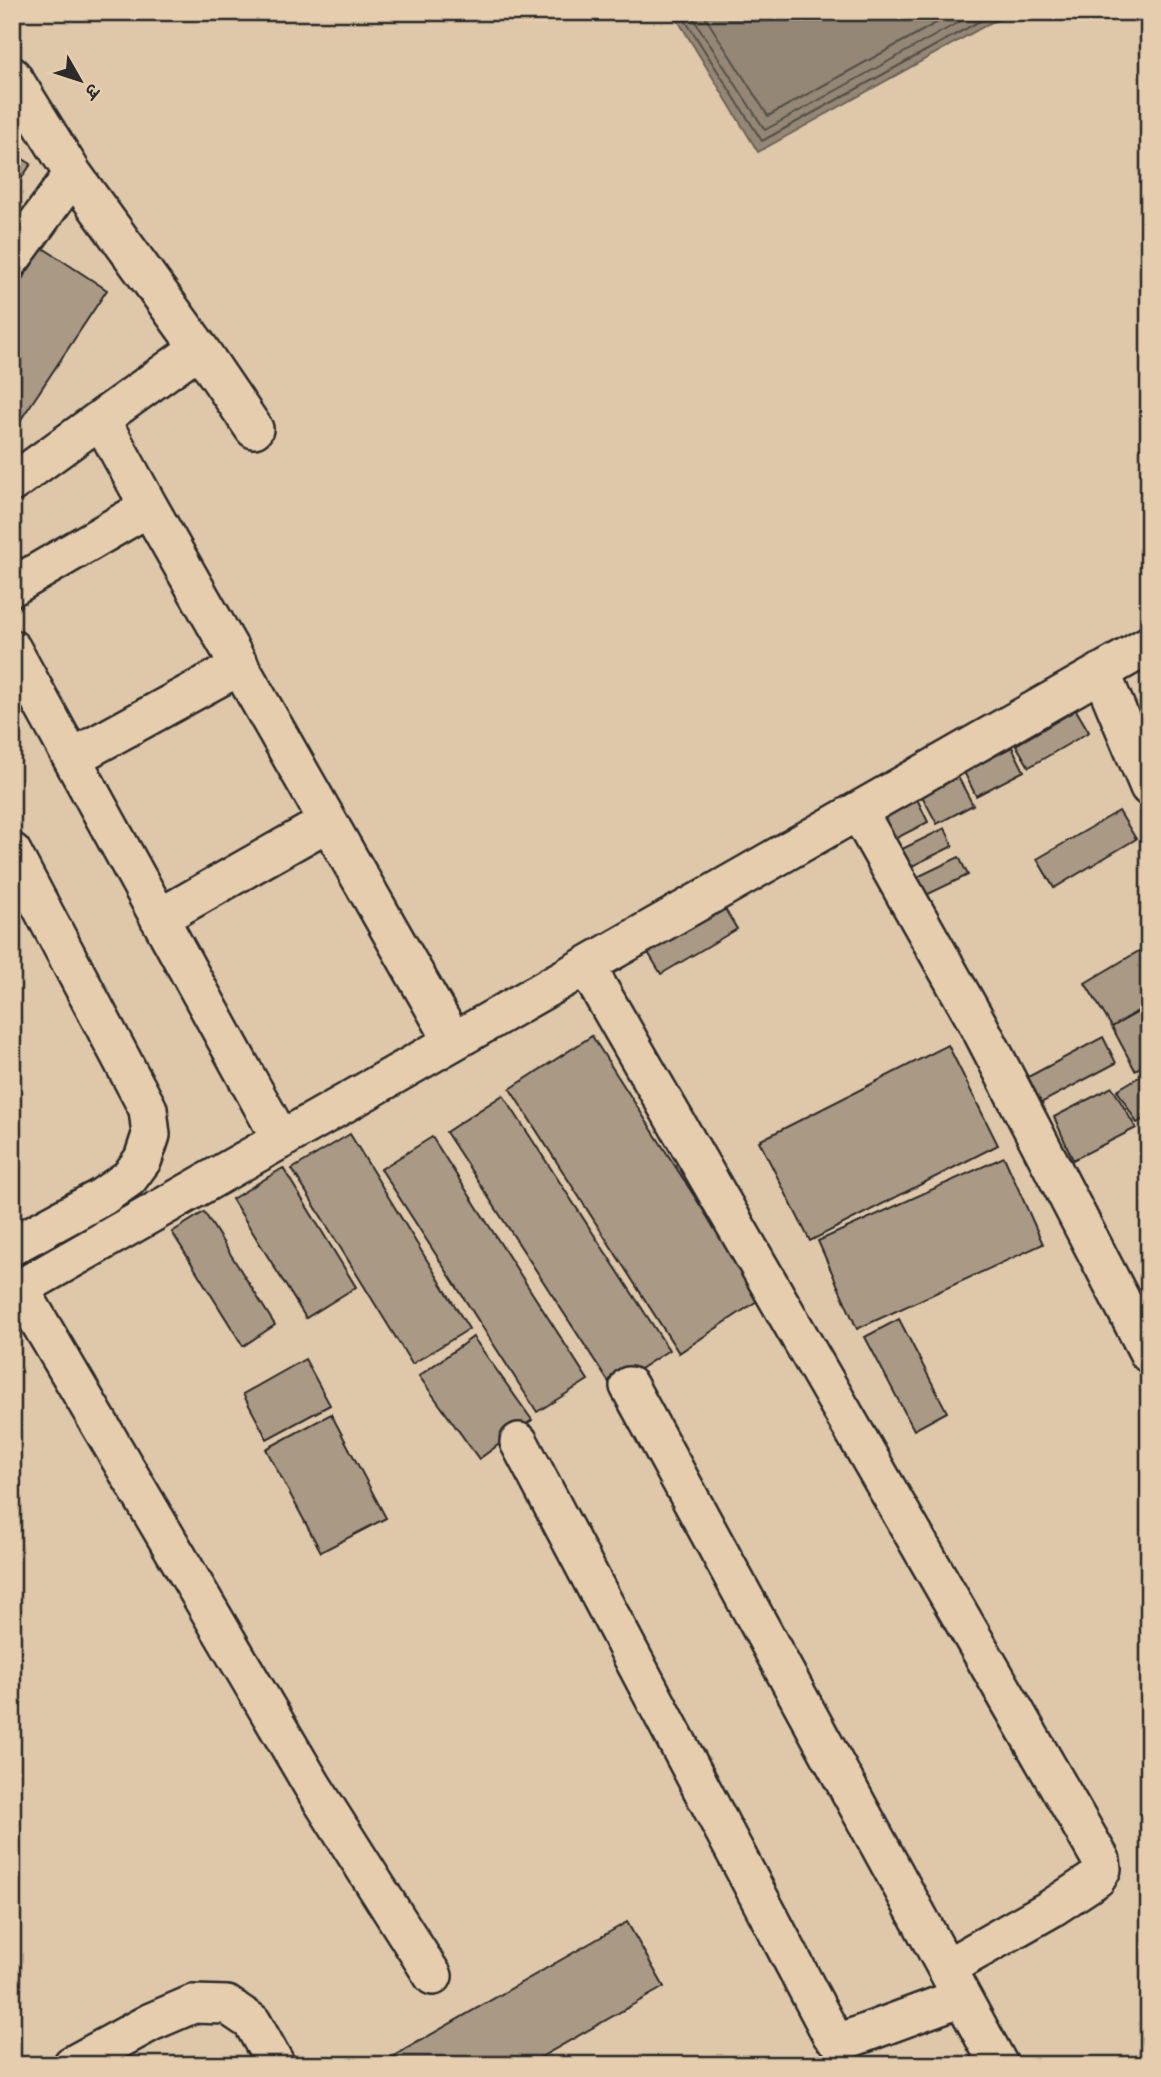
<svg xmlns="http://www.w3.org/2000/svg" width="1161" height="2077" font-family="Kalam,'Playpen Sans Deva',sans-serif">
	<rect width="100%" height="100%" fill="#dfc7a9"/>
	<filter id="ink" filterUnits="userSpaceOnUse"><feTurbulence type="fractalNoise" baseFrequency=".0143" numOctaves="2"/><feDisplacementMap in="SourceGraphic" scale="14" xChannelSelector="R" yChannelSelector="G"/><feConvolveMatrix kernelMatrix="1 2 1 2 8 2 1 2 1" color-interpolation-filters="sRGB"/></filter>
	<g filter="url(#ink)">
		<path fill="#958776" stroke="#6b6258" stroke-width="2" d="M 673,12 L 1020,12 L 992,22 L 758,152 Z"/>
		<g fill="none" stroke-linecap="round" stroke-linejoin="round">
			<path stroke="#555049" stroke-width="2" d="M 680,12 L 762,141 L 989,16 L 1001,12
				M 689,12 L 765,130 L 977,12
				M 702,12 L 768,116 L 956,12"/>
		</g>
		<path fill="#aa9984" stroke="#2b2b2b" stroke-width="2" d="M 12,152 L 31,164 L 12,193 Z
			M 43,248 L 107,290 L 12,433 L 12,294 Z
			M 1076,710 L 1089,732 L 1029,767 L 1016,745 Z
			M 1012,747 L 1024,771 L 976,796 L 964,772 Z
			M 958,777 L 973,805 L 937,824 L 922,796 Z
			M 917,799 L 928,822 L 885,844 L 874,821 Z
			M 1119,811 L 1136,839 L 1054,888 L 1037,859 Z
			M 945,828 L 953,846 L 904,870 L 896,852 Z
			M 959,857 L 968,875 L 918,899 L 909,881 Z
			M 722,904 L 737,929 L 661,974 L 646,949 Z
			M 1149,945 L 1149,1004 L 1112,1027 L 1085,983 Z
			M 1149,1006 L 1149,1062 L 1135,1070 L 1112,1027 Z
			M 592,1036 L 760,1299 L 679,1353 L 510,1089 Z
			M 1103,1037 L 1116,1063 L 1041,1103 L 1028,1077 Z
			M 948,1045 L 998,1145 L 810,1241 L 759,1141 Z
			M 1149,1071 L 1149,1116 L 1137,1123 L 1117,1090 Z
			M 1112,1087 L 1136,1128 L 1073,1160 L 1054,1117 Z
			M 503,1095 L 669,1350 L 612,1387 L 446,1132 Z
			M 350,1134 L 469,1329 L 412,1364 L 292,1169 Z
			M 432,1137 L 588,1380 L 537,1412 L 381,1169 Z
			M 1004,1157 L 1043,1244 L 857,1329 L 818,1241 Z
			M 283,1168 L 356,1287 L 306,1318 L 232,1199 Z
			M 204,1212 L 275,1325 L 243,1346 L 172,1232 Z
			M 899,1319 L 947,1412 L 914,1430 L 865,1337 Z
			M 473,1337 L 532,1420 L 479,1459 L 419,1376 Z
			M 305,1359 L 330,1405 L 267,1439 L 243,1394 Z
			M 331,1414 L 386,1518 L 321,1552 L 266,1449 Z
			M 627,1922 L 664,1987 L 527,2065 L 378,2065 Z"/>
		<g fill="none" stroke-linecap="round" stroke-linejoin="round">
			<g stroke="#2b2b2b" stroke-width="42">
				<path id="minor" d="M 12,76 L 73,174 L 199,348 L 254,429
					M 12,258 L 73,174
					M 110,436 L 149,507
					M 12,483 L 199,348
					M 12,587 L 149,507 L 453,1041
					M 12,649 L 281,1140
					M 1101,672 L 1149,787
					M 72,758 L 240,666
					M 858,811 L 979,1026 L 1149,1354
					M 12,852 L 148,1109 L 151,1135 L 143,1159 L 129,1178 L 102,1197 L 12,1246
					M 159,918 L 328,822
					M 586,966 L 1101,1860 L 1102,1869 L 1097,1878 L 1050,1909 L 946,1968
					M 20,1289 L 312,1785 L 433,1976
					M 12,1293 L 1149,645
					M 629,1386 L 999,2065
					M 519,1442 L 831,2034 L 838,2040 L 846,2040 L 962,1997
					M 72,2065 L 151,2022 L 193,2004 L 227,2005 L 252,2022 L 276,2065"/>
			</g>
			<use href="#minor" stroke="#e6cdae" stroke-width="37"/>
		</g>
	</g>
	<rect width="1161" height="2077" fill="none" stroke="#e6cdae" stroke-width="42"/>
	<rect x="21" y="21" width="1119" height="2035" fill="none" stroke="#2b2b2b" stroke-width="2.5" filter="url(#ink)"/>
	<g transform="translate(80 80) rotate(129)" stroke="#e6cdae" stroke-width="5" paint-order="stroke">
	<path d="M0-5L12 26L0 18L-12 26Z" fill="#2b2b2b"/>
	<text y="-10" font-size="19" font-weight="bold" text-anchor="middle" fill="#2b2b2b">उ</text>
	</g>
</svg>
